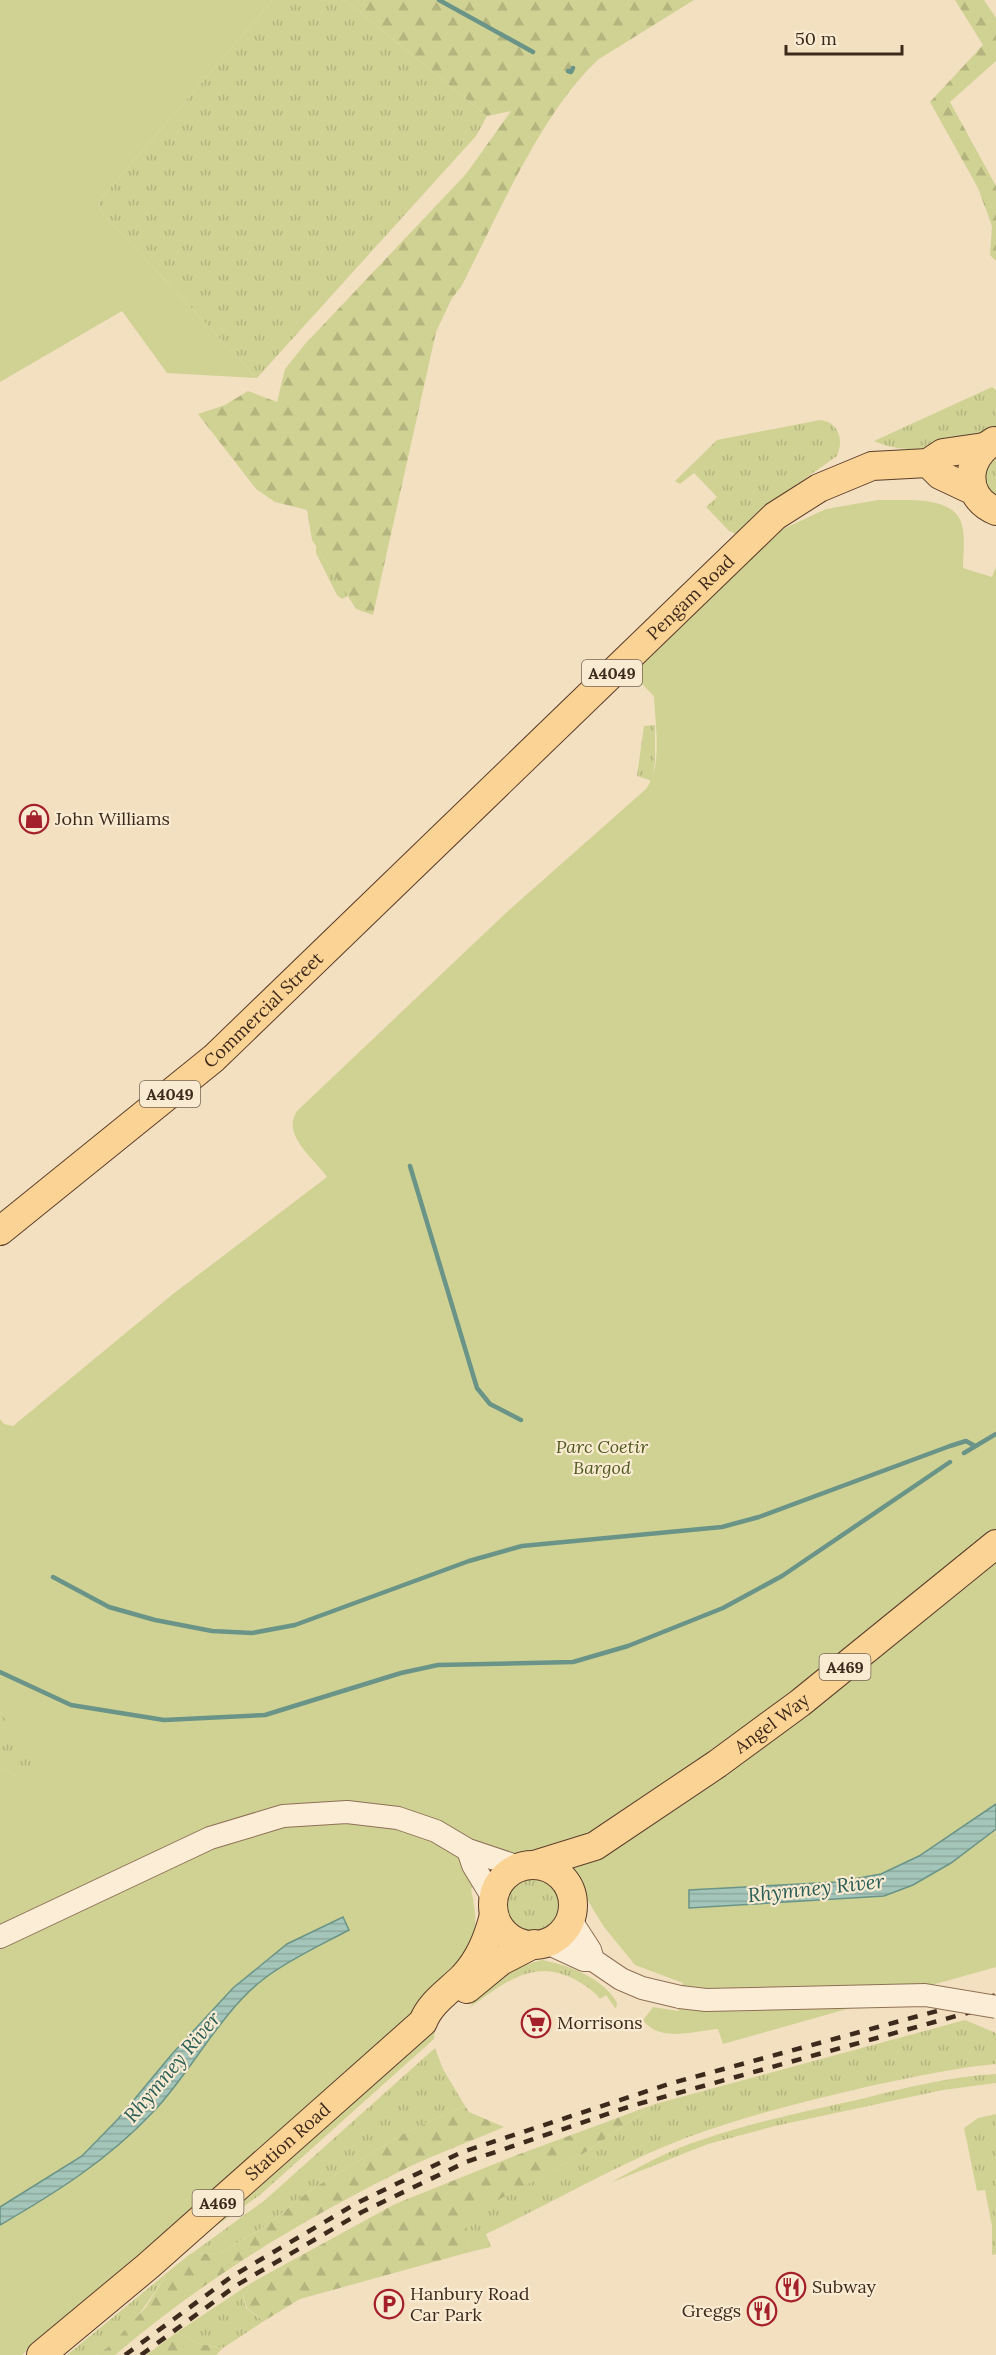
<svg xmlns="http://www.w3.org/2000/svg" width="996" height="2355" font-family="Lora,serif">
	<defs>
		<pattern id="grass-tufts" width="24" height="20" patternUnits="userSpaceOnUse" patternTransform="scale(1.5)"><rect width="24" height="20" fill="#d0d294"/><path d="M3 7l-1-3M5 7V3M7 7l1-3M15 17l-1-3M17 17v-4M19 17l1-3" fill="none" stroke="#b4b47f"/></pattern>
		<pattern id="forest-firs" width="22" height="20" patternUnits="userSpaceOnUse" patternTransform="scale(1.5)"><rect width="22" height="20" fill="#d0d294"/><path d="M5 1l3.5 6h-7zM16 11l3.5 6h-7z" fill="#b4b47f"/></pattern>
		<pattern id="water-rules" width="6" height="5" patternUnits="userSpaceOnUse" patternTransform="scale(1.5)"><rect width="6" height="5" fill="#a4c5b9"/><path d="M0 2.5h6" fill="none" stroke="#8ea99e"/></pattern>
	</defs>
	<rect width="100%" height="100%" fill="#f3e0c1"/>
	<path fill="url(#grass-tufts)" d="M 273,0 L 345,0 L 487,116 L 476,136 L 257,378 L 103,214 L 98,202 Z
		M 992,387 L 996,390 L 996,426 C 962,447 911,458 874,441 Z
		M 820,420 C 839,422 844,440 837,456 L 783,494 L 736,534 L 729,531 L 706,507 L 717,497 L 694,473 L 680,484 L 675,481 L 717,440 Z
		M 996,451 L 996,501 L 987,494 L 983,464 Z
		M 316,546 L 348,596 L 342,599 L 337,595 L 316,553 Z
		M 655,725 L 655,761 L 652,781 L 637,776 L 644,726 Z
		M 0,1712 L 38,1761 L 14,1776 L 6,1767 L 0,1771 Z
		M502 1905a30 30 0 1 1 60 0a30 30 0 1 1-60 0Z
		M 542,1960 C 568,1965 604,1978 617,2003 L 616,2009 L 606,1995 L 600,1999 C 593,1990 585,1985 574,1979 C 532,1958 503,1984 469,2008 C 484,1986 516,1966 542,1960 Z
		M 965,2020 L 996,2033 L 996,2064 C 952,2068 909,2078 866,2087 C 807,2101 748,2115 691,2136 C 620,2162 555,2202 486,2234 L 491,2247 L 470,2252 L 464,2218 L 586,2152 L 655,2104 Z
		M 436,2022 L 434,2039 L 260,2195 L 179,2252 Z
		M 435,2048 L 443,2069 L 465,2106 L 408,2131 L 309,2191 L 270,2223 L 221,2253 L 191,2254 L 265,2200 Z
		M 996,2074 L 996,2083 L 943,2090 L 775,2126 L 708,2144 L 610,2183 C 639,2167 669,2150 701,2140 C 753,2122 807,2111 861,2099 C 905,2088 951,2076 996,2074 Z
		M 996,2114 L 996,2254 L 992,2255 L 992,2226 L 985,2190 L 977,2191 L 964,2128 L 978,2118 Z
		M 168,2272 C 155,2292 118,2349 96,2355 C 88,2355 76,2355 67,2355 Z
		M 251,2283 L 243,2295 L 246,2308 L 264,2321 L 223,2348 L 200,2344 L 176,2333 Z"/>
	<path fill="url(#forest-firs)" d="M 345,0 L 694,0 L 599,59 C 543,109 496,219 461,287 L 452,298 L 436,332 L 373,615 L 356,609 L 312,540 L 307,510 L 275,502 L 256,489 L 198,414 L 225,405 L 248,391 L 277,402 L 285,369 L 305,344 L 466,174 L 511,111 L 487,116 Z
		M 955,0 L 984,0 L 996,18 L 996,61 L 950,102 L 996,186 L 996,261 L 990,255 L 992,226 L 978,188 L 930,102 L 983,45 Z
		M 655,2104 L 586,2152 L 465,2218 L 470,2252 L 300,2299 L 264,2321 L 247,2308 L 243,2295 L 251,2283 L 395,2204 L 517,2155 Z
		M 465,2106 L 469,2112 L 504,2127 C 467,2143 427,2157 391,2176 C 293,2225 198,2284 115,2355 L 97,2355 L 111,2345 L 146,2307 L 168,2272 L 190,2254 L 221,2253 L 270,2223 L 309,2191 L 408,2131 Z
		M 176,2333 L 200,2344 L 223,2348 L 216,2355 L 146,2355 Z"/>
	<path fill="#d0d294" d="M 0,0 L 273,0 L 98,202 L 103,214 L 257,378 L 167,373 L 122,311 L 0,382 Z
		M 878,500 C 905,501 959,493 963,530 C 965,542 963,556 963,568 L 992,577 L 996,567 L 996,1967 L 723,2044 L 718,2029 C 694,2031 659,2043 643,2020 L 653,2007 L 678,2011 L 683,1983 L 635,1965 L 604,1927 L 582,1891 L 571,1863 L 537,1852 L 519,1856 L 502,1854 L 471,1889 C 483,1943 469,1951 438,1992 L 126,2268 L 22,2355 L 0,2355 L 0,1771 L 6,1767 L 14,1776 L 37,1761 L 0,1712 L 0,1419 L 4,1424 L 13,1426 L 173,1294 L 327,1177 C 313,1157 281,1135 297,1111 L 508,911 L 646,789 C 663,765 655,724 654,696 L 631,673 L 783,529 L 826,509 Z"/>
	<path fill="url(#water-rules)" stroke="#6a9487" stroke-width="1.5" d="M 996,1804 L 996,1829 L 951,1863 L 913,1885 L 884,1896 L 689,1908 L 689,1890 L 837,1882 L 881,1874 L 919,1856 Z
		M 343,1917 L 349,1930 C 321,1945 290,1959 265,1978 C 221,2011 192,2071 154,2111 C 108,2160 57,2192 0,2225 L 0,2207 L 82,2156 L 118,2119 L 172,2054 L 233,1988 L 287,1944 Z"/>
	<g fill="none" stroke-linecap="round" stroke-linejoin="round">
		<path stroke="#6a9487" stroke-width="4.5" d="M 439,0 L 533,52
			M 568,71 L 571,72 L 573,68
			M 410,1166 L 477,1388 L 490,1404 L 521,1420
			M 964,1453 L 996,1434
			M 53,1577 L 109,1607 L 155,1620 L 212,1631 L 252,1633 L 295,1625 L 469,1561 L 522,1546 L 722,1527 L 759,1517 L 950,1446 L 966,1441 L 975,1446
			M 0,1672 L 71,1705 L 164,1720 L 265,1715 L 401,1673 L 438,1665 L 573,1662 L 628,1646 L 723,1608 L 782,1576 L 950,1462"/>
		<g stroke="#8f7056" stroke-width="24">
			<path id="tertiary" d="M 468,1850 L 473,1865 L 493,1898
				M 570,1919 L 590,1950 L 593,1960
				M 0,1937 L 210,1838 L 283,1816 L 347,1812 L 398,1818 L 436,1831 L 468,1850 L 519,1867
				M 545,1942 L 584,1960 L 593,1960 L 621,1979 L 642,1988 L 680,1997"/>
		</g>
		<g stroke="#5c3e2b" stroke-width="30">
			<g id="primary">
				<path d="M 994,441 C 965,458 962,497 996,511"/>
				<path d="M 928,463 L 940,475 L 974,491"/>
				<path id="s1" d="M 0,1231 L 214,1058 L 775,516 L 819,488 L 872,466 L 928,463 L 943,453 L 984,447"/>
				<path id="s2" d="M 537,1864 L 595,1846 L 717,1764 L 800,1703 L 996,1544"/>
				<circle cx="533" cy="1905" r="40"/>
				<path d="M 467,1989 L 501,1961 L 534,1944"/>
				<path id="s3" d="M 41,2355 L 148,2266 L 423,2022 C 430,2003 449,1991 463,1977 C 480,1959 488,1938 494,1915"/>
			</g>
		</g>
		<use href="#tertiary" stroke="#fceed6" stroke-width="22"/>
		<use href="#primary" stroke="#fad395" stroke-width="28"/>
		<path stroke="#3d2a1c" stroke-width="4.5" stroke-dasharray="10 10" stroke-linecap="butt" d="M 125,2355 L 231,2277 L 357,2203 L 462,2152 L 672,2083 L 996,1995
			M 141,2355 L 237,2285 L 362,2212 L 466,2162 L 631,2106 L 996,2005"/>
		<g stroke="#8f7056" stroke-width="24" stroke-linecap="butt">
			<path id="tertiary-bridge" d="M 680,1997 L 706,2000 L 925,1995 L 996,2007"/>
		</g>
		<use href="#tertiary-bridge" stroke="#fceed6" stroke-width="22"/>
	</g>
	<defs>
		<g id="shop-ring" transform="scale(1.5)"><circle r="9.5" fill="#f9ebd2" stroke="#a4202a" stroke-width="1.5"/><path d="M-5-2.5h2.3a2.7 3.5 0 0 1 5.4 0H5L5.5 6h-11ZM-1.5-2.5h3a1.5 2.3 0 0 0-3 0Z" fill="#a4202a"/></g>
		<g id="supermarket-ring" transform="scale(1.5)"><circle r="9.5" fill="#f9ebd2" stroke="#a4202a" stroke-width="1.5"/><path d="M-6-5.5h2.5l.6 2H6L4.5 2H-2.5L-4.4-4H-6ZM-1.5 3.2a1.3 1.3 0 1 0 .1 0ZM3 3.2a1.3 1.3 0 1 0 .1 0Z" fill="#a4202a"/></g>
		<g id="restaurant-ring" transform="scale(1.5)"><circle r="9.5" fill="#f9ebd2" stroke="#a4202a" stroke-width="1.5"/><path d="M-5-6h1v4h1v-4h1v4h1v-4h1v5L-1.5 .5V6h-2V.5L-5-1ZM5-6V6H3V1.5H1.5Q1.5-4 5-6Z" fill="#a4202a"/></g>
		<g id="parking-ring" transform="scale(1.5)"><circle r="9.5" fill="#f9ebd2" stroke="#a4202a" stroke-width="1.5"/><path d="M-3.5-5.5H1a3.5 3.5 0 0 1 0 7H-1V5.5H-3.5ZM-1-3.4V-.6H.8a1.4 1.4 0 0 0 0-2.8Z" fill="#a4202a"/></g>
	</defs>
	<g fill-rule="evenodd">
		<use href="#shop-ring" x="34" y="819"/>
		<use href="#supermarket-ring" x="536" y="2023"/>
		<use href="#restaurant-ring" x="791" y="2287"/>
		<use href="#parking-ring" x="389" y="2304"/>
		<use href="#restaurant-ring" x="762" y="2311"/>
	</g>
	<g text-anchor="middle" stroke-width="4.5" stroke-linejoin="round" paint-order="stroke">
		<g fill="#f9ebd2" stroke="#756453" stroke-width="1.5">
			<rect x="582" y="660" width="60" height="26" rx="4.5"/>
			<rect x="140" y="1081" width="60" height="26" rx="4.5"/>
			<rect x="819.5" y="1654" width="51" height="26" rx="4.5"/>
			<rect x="192.5" y="2190" width="51" height="26" rx="4.5"/>
		</g>
		<g font-size="16" font-weight="bold" fill="#3d2a1c">
			<text x="612" y="679">A4049</text>
			<text x="170" y="1100">A4049</text>
			<text x="845" y="1673">A469</text>
			<text x="218" y="2209">A469</text>
		</g>
		<g font-size="18" fill="#3d2a1c" stroke="#f9ebd2">
			<text dy="6" stroke="none"><textPath href="#s1" startOffset="938">Pengam Road</textPath></text>
			<text dy="6" stroke="none"><textPath href="#s1" startOffset="344">Commercial Street</textPath></text>
			<text dy="6" stroke="none"><textPath href="#s2" startOffset="276">Angel Way</textPath></text>
			<text dy="6" stroke="none"><textPath href="#s3" startOffset="326">Station Road</textPath></text>
		</g>
		<g font-size="18" fill="#3d2a1c" stroke="#f9ebd2" text-anchor="start">
			<text x="55" y="825">John Williams</text>
			<text x="557" y="2029">Morrisons</text>
			<text x="812" y="2293">Subway</text>
			<text x="410" y="2300">Hanbury Road<tspan x="410" dy="21">Car Park</tspan></text>
			<text x="741" y="2317" text-anchor="end">Greggs</text>
		</g>
		<g font-size="18" font-style="italic" fill="#515b21" stroke="#f9ebd2">
			<text x="602" y="1453">Parc Coetir<tspan x="602" dy="21">Bargod</tspan></text>
		</g>
		<g font-size="20" font-style="italic" fill="#2a5e57" stroke="#f9ebd2">
			<text transform="translate(816 1888) rotate(-6)" y="7">Rhymney River</text>
			<text transform="translate(172 2067) rotate(-50)" y="7">Rhymney River</text>
		</g>
	</g>
	<path d="M786 45v9h116v-9" fill="none" stroke="#3d2a1c" stroke-width="3"/>
	<text x="795" y="45" font-size="18" fill="#3d2a1c" stroke="#f9ebd2" stroke-width="4.5" paint-order="stroke">50 m</text>
</svg>
